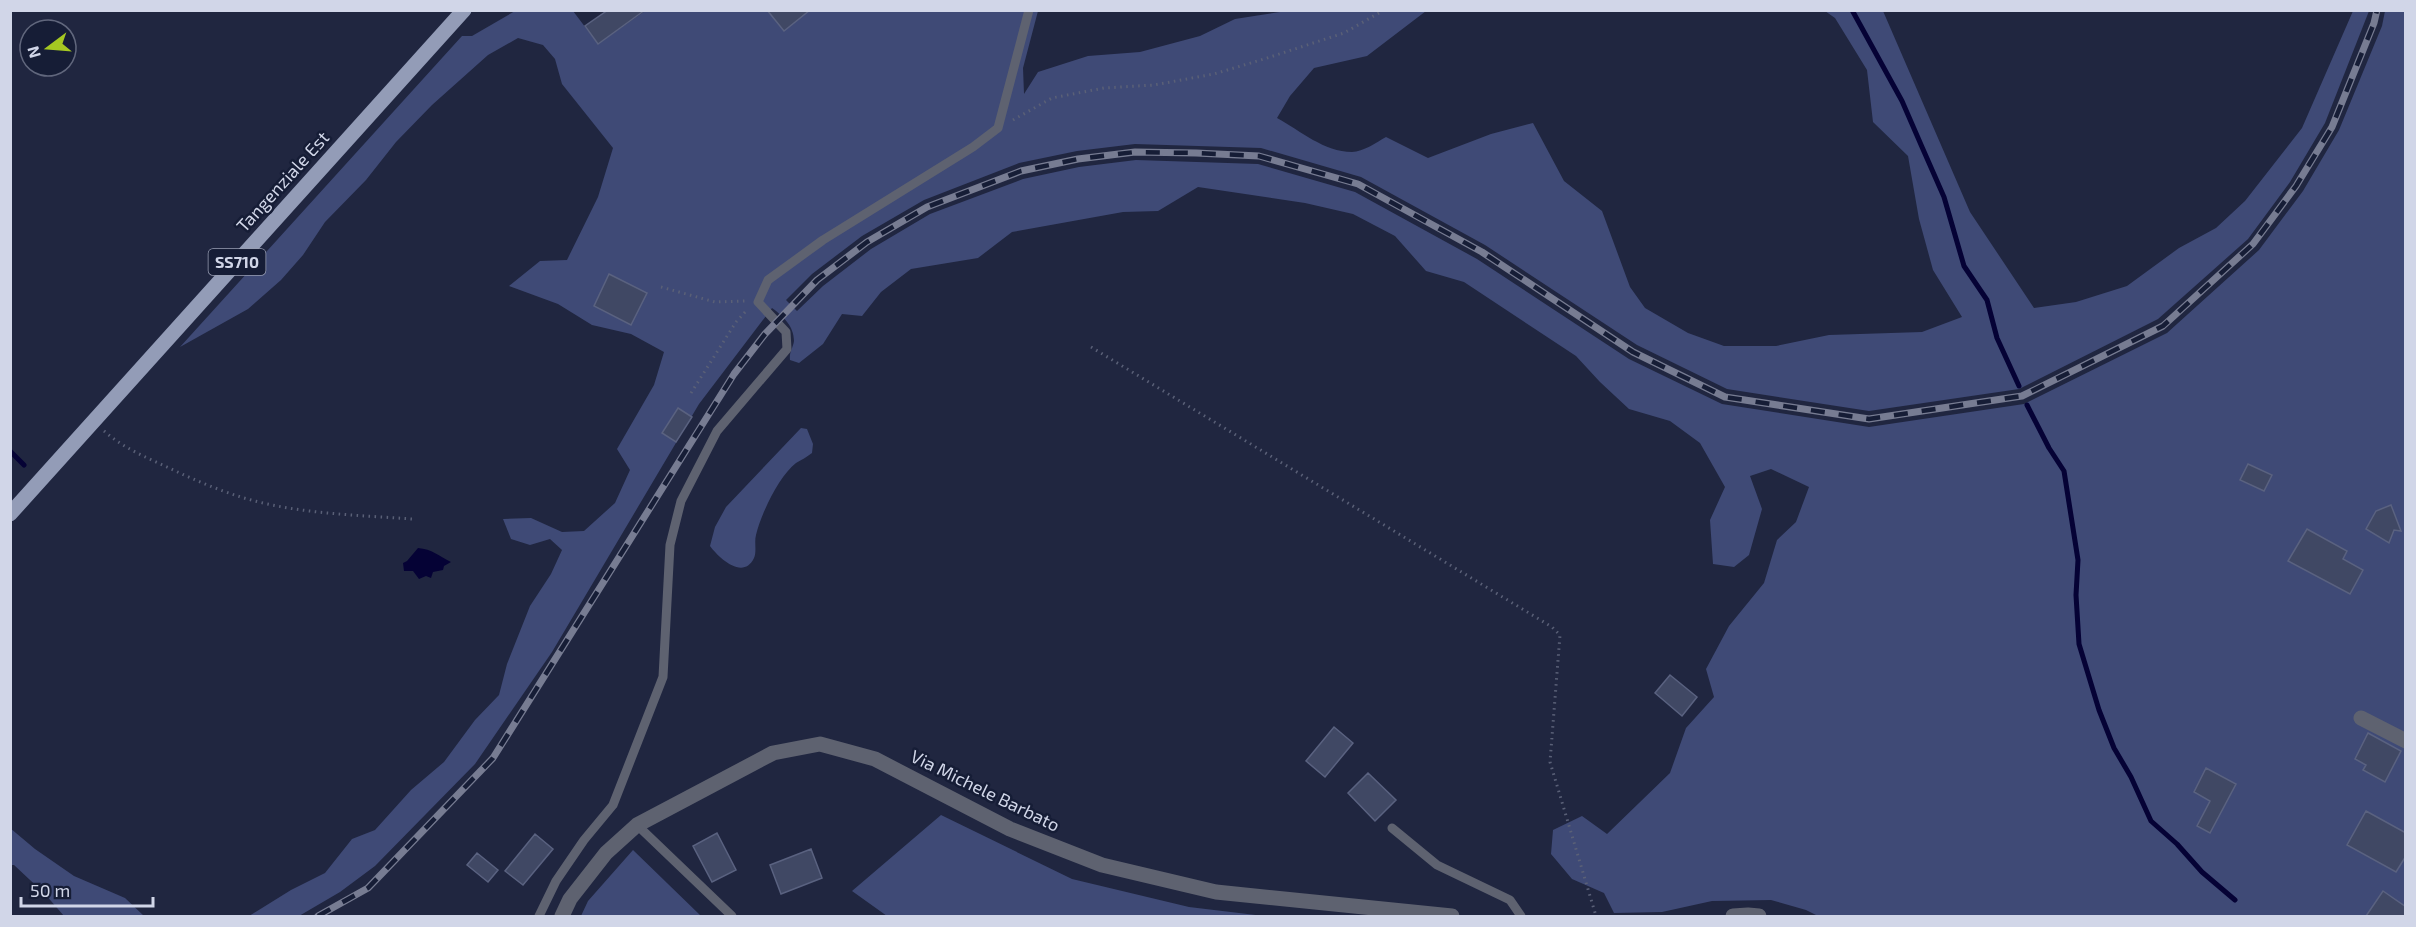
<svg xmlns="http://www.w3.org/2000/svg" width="2416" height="927" font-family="'Exo 2',sans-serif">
	<rect width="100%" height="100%" fill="#202640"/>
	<path fill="#3f4a76" d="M 1293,10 L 1426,11 L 1367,56 L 1314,68 L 1290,96 L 1277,118 C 1301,131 1324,152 1352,152 C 1363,152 1377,142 1386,137 L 1428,158 L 1491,134 L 1533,123 L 1564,181 L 1602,211 L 1630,287 L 1645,308 L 1688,333 L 1724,346 L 1776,346 L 1829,335 L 1922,332 L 1962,317 L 1933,270 L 1919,219 L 1908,156 L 1873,122 L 1867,70 L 1835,18 L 1825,11 L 1883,11 L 1970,212 L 2034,308 L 2076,302 L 2127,286 L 2179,248 L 2216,228 L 2245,201 L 2302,128 L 2353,11 L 2369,11 L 2325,123 L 2290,182 L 2248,239 L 2158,319 L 2019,389 L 1869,411 L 1727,389 L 1637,345 L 1485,245 L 1361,177 L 1261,148 L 1135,144 L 1077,151 L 1019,163 L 924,200 L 862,236 L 812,274 L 786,300 L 797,311 L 823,286 L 871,249 L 930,214 L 1023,179 L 1079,167 L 1136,160 L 1258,164 L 1355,192 L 1477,259 L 1629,359 L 1722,404 L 1869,427 L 2024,404 L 2167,333 L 2259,250 L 2303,191 L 2339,130 L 2382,26 L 2385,11 L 2405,11 L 2405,916 L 1818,916 L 1806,910 L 1771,900 L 1712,901 L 1662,912 L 1614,913 L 1604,893 L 1572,879 L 1551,854 L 1553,830 L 1582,816 L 1607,834 L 1670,773 L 1686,728 L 1714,697 L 1706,669 L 1729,626 L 1764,583 L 1777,540 L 1796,522 L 1809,487 L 1771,469 L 1750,476 L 1762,509 L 1749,555 L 1734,567 L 1713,564 L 1710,520 L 1725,487 L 1700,443 L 1670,421 L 1629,409 L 1600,382 L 1576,356 L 1464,282 L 1426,271 L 1395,236 L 1353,214 L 1305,203 L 1198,187 L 1158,211 L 1123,212 L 1012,232 L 978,258 L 911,269 L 881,292 L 862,316 L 842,314 L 823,344 L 799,363 L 790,360 C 789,352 793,348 794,341 C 794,326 783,316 772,308 L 699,404 L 552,652 L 475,764 L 375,866 L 340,892 L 299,916 L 249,916 L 291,890 L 325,873 L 352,839 L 375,830 L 411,790 L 444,762 L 475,720 L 499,695 L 507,664 L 530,606 L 551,574 L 562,550 L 550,539 L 530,545 L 511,539 L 503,519 L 531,518 L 562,532 L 584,531 L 615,503 L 630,470 L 617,449 L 654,385 L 664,352 L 631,334 L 592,325 L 558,304 L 509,286 L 540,261 L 567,260 L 598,197 L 613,148 L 562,84 L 555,59 L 543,45 L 518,38 L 488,55 L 432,105 L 396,142 L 366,180 L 325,222 L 303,255 L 281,280 L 248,309 L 180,347 L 462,36 L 472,36 L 515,11 L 573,11 L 598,44 L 645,11 L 1038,11 L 1023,68 L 1024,94 L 1038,72 L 1088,56 L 1140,52 L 1200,36 L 1235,19 Z
		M 801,428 L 807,429 L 813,444 L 812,453 C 807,457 801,460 796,463 C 779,476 761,514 756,535 C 754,542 757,551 754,558 C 743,581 718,557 710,546 L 715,527 L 726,507 Z
		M 941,815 L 1072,879 L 1189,907 L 1264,916 L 887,916 L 852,891 Z
		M 10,828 L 35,849 L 74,876 L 125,898 L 144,916 L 64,916 L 45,894 L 14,865 L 11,865 Z
		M 633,850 L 701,916 L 581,916 L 588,901 Z"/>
	<path fill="#050235" d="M 418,548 C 432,549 439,556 451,562 L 444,566 L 443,570 L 433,572 L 431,578 L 426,576 L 419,579 L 413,571 L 404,571 L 403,563 L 407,561 Z"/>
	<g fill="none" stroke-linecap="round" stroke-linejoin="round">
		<path stroke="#050235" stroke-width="5" d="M 1852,10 L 1902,101 L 1922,147 L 1944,197 L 1964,266 L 1987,300 L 1997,338 L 2019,386
			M 2027,405 L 2049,448 L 2064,471 L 2078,560 L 2076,595 L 2079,644 L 2099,710 L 2114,748 L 2131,777 L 2151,821 L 2177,844 L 2202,872 L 2235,900
			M 10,451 L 24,465"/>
	</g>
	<path fill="#404864" stroke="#5a6280" stroke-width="1.5" d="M 608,10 L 645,10 L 598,44 L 585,26 Z
		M 767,10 L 810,10 L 784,31 Z
		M 609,274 L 647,293 L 631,325 L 594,306 Z
		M 678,408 L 692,417 L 676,442 L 662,433 Z
		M 2248,464 L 2272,475 L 2264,491 L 2240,480 Z
		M 2391,505 L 2401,531 L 2394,530 L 2389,543 L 2366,529 L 2376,511 Z
		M 2307,529 L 2347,551 L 2343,559 L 2363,570 L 2350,594 L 2288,561 Z
		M 1670,675 L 1697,697 L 1682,716 L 1655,693 Z
		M 1334,727 L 1353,743 L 1325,777 L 1306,761 Z
		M 2368,733 L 2401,751 L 2385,782 L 2363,770 L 2366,765 L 2355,759 Z
		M 2206,768 L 2236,784 L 2210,833 L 2197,826 L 2210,801 L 2194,792 Z
		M 1368,773 L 1396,800 L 1375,821 L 1348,793 Z
		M 2366,811 L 2406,833 L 2406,856 L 2396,872 L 2347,845 Z
		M 717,833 L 736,870 L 712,882 L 693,846 Z
		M 535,834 L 553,849 L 523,885 L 505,871 Z
		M 811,849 L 822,878 L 781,894 L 770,865 Z
		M 477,853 L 498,870 L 488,882 L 467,865 Z
		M 2383,891 L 2406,907 L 2406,916 L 2366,916 Z"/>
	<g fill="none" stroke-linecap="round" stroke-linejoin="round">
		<path stroke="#5a6077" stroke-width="3" stroke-dasharray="1.5 4.5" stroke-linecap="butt" d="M 1013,120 L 1052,98 L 1104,88 L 1154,85 L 1214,74 L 1264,59 L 1344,33 L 1384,10
			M 661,287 L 715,302 L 745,301
			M 1091,347 L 1552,627 L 1560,635 L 1550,762 L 1596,916
			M 691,393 L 736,322 L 747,310
			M 104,431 C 122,447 145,457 167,467 C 192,479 218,490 244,498 C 298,514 357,515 412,519"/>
		<path stroke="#5e6270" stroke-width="9" d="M 637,825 L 732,916
			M 1392,828 L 1437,865 L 1510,900 L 1521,916
			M 539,916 L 556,881 L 584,840 L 613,805 L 663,677 L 670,545 L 681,501 L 717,431 L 787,349 L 786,332 L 758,302 L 768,280 L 823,240 L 973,147 L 998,128 L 1029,10"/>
		<path stroke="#5e6270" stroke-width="15" d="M 2361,718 L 2406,741
			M 562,916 L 570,899 L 606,853 L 637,825 L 773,753 L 820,744 L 875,759 L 1010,829 L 1102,865 L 1216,892 L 1452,916
			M 1733,916 L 1748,915 L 1759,916"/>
		<path stroke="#939cb7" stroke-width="15" d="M 10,514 L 464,10"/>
		<g stroke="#777c92" stroke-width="7">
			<path id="rail" d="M 318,916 L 368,888 L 493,758 L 734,374 L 765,334 L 817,280 L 867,242 L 927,207 L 1021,171 L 1078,159 L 1135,152 L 1196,153 L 1259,156 L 1358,184 L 1482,252 L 1633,352 L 1725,397 L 1869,419 L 2022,396 L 2163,326 L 2253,244 L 2296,186 L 2332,127 L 2374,23 L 2377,10"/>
		</g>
		<use href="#rail" stroke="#161d36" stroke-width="4.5" stroke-dasharray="14" stroke-linecap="butt"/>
	</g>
	<g text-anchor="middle" stroke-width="5" stroke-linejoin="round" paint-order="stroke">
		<rect fill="#161d36" stroke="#999eb3" stroke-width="1.5" x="208.5" y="249" width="57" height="26" rx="4.5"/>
		<g font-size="16" font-weight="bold" fill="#d1d6e8">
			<text x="237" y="268">SS710</text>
		</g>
		<g font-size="18" fill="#d1d6e8" stroke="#161d36">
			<text transform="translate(283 182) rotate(-48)" y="6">Tangenziale Est</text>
			<text transform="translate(985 791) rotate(26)" y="6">Via Michele Barbato</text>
		</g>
	</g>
	<rect width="2416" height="927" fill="none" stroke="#d1d6e8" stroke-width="24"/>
	<g transform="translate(48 48) rotate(254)"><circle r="28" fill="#161d36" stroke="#61677d" stroke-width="1.5"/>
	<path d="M0-4.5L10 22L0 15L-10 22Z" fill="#a5c822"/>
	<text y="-9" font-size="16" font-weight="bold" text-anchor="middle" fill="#d1d6e8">N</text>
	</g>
	<path d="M21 897v9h132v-9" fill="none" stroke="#d1d6e8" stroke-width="3"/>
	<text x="30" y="897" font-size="18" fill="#d1d6e8" stroke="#161d36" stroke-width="4.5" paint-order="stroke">50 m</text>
</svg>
